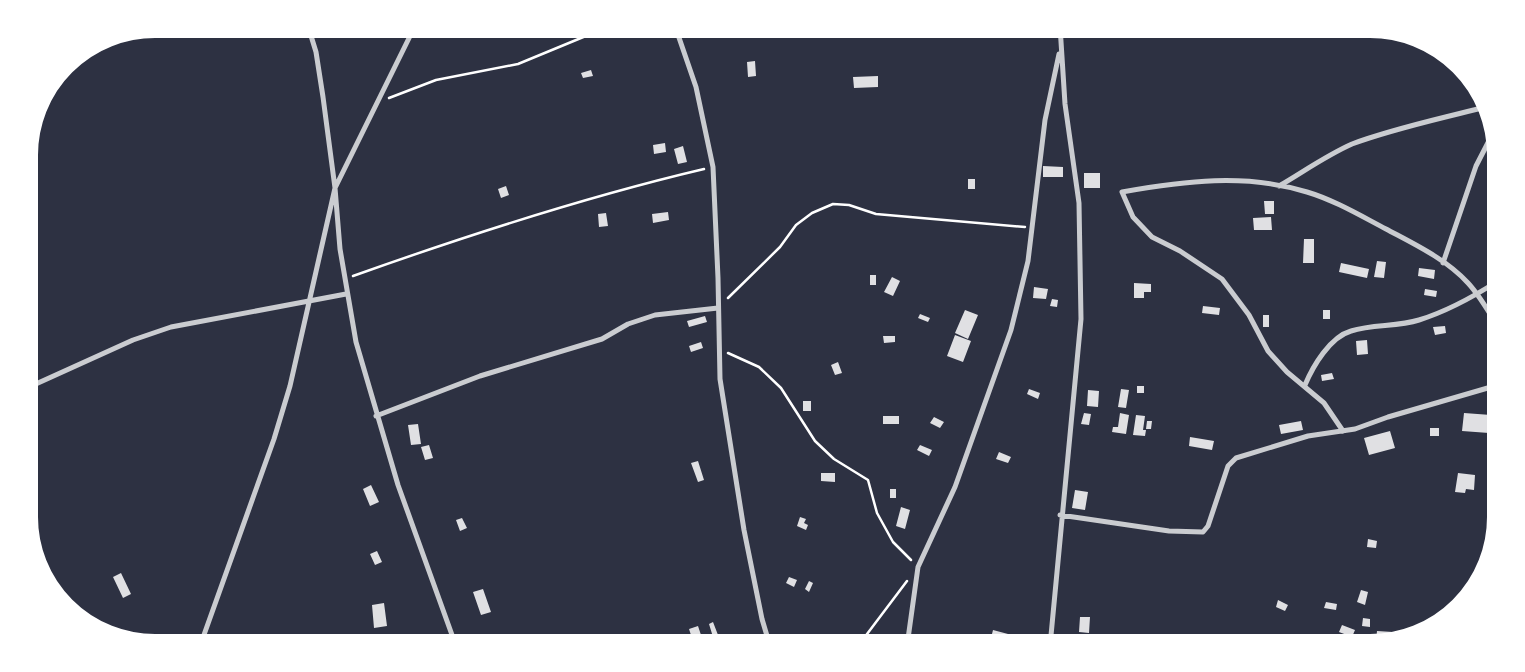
<svg xmlns="http://www.w3.org/2000/svg" width="1525" height="672" font-family="'DM Sans',sans-serif">
	<rect width="100%" height="100%" fill="#2d3142"/>
	<path fill="#e0e0e3" d="M 590,26 L 603,26 L 592,31 Z
		M 755,61 L 756,76 L 748,77 L 747,62 Z
		M 591,70 L 593,76 L 583,78 L 581,73 Z
		M 878,76 L 878,87 L 854,88 L 853,77 Z
		M 1497,138 L 1498,145 L 1492,146 L 1491,139 Z
		M 665,143 L 666,152 L 654,154 L 653,145 Z
		M 683,146 L 687,162 L 678,164 L 674,149 Z
		M 1043,166 L 1063,167 L 1063,177 L 1043,177 Z
		M 1084,173 L 1100,173 L 1100,188 L 1084,188 Z
		M 968,179 L 975,179 L 975,189 L 968,189 Z
		M 506,186 L 509,195 L 501,198 L 498,189 Z
		M 1264,201 L 1274,201 L 1274,214 L 1265,214 Z
		M 668,212 L 669,220 L 653,223 L 652,214 Z
		M 606,213 L 608,226 L 599,227 L 598,214 Z
		M 1271,217 L 1272,230 L 1254,230 L 1253,218 Z
		M 1304,239 L 1314,239 L 1314,263 L 1303,263 Z
		M 1377,261 L 1386,262 L 1384,278 L 1374,277 Z
		M 1341,263 L 1369,269 L 1367,278 L 1339,272 Z
		M 1419,268 L 1435,270 L 1434,279 L 1418,276 Z
		M 870,275 L 876,275 L 876,285 L 870,285 Z
		M 892,277 L 900,281 L 893,296 L 884,292 Z
		M 1134,283 L 1151,284 L 1151,292 L 1144,292 L 1144,298 L 1134,298 Z
		M 1034,287 L 1048,289 L 1046,299 L 1033,298 Z
		M 1425,289 L 1437,291 L 1436,297 L 1424,295 Z
		M 1052,299 L 1058,300 L 1057,307 L 1050,306 Z
		M 1203,306 L 1220,308 L 1219,315 L 1202,313 Z
		M 965,310 L 978,315 L 968,339 L 955,333 Z
		M 1323,310 L 1330,310 L 1330,319 L 1323,319 Z
		M 920,314 L 930,318 L 928,322 L 918,318 Z
		M 1263,315 L 1269,315 L 1269,327 L 1263,327 Z
		M 705,316 L 707,322 L 689,327 L 687,321 Z
		M 1445,326 L 1446,333 L 1435,335 L 1433,327 Z
		M 955,335 L 971,341 L 963,362 L 947,356 Z
		M 883,336 L 895,336 L 895,342 L 884,343 Z
		M 1367,340 L 1368,354 L 1357,355 L 1356,341 Z
		M 701,342 L 703,348 L 691,352 L 689,346 Z
		M 838,362 L 842,373 L 835,375 L 831,365 Z
		M 1332,373 L 1334,379 L 1322,381 L 1321,375 Z
		M 1137,386 L 1144,386 L 1144,393 L 1137,393 Z
		M 1029,389 L 1040,393 L 1038,399 L 1027,394 Z
		M 1121,389 L 1129,390 L 1126,408 L 1118,407 Z
		M 1088,390 L 1099,391 L 1098,407 L 1087,406 Z
		M 803,401 L 811,401 L 811,411 L 803,411 Z
		M 1084,413 L 1091,414 L 1089,425 L 1081,424 Z
		M 1120,413 L 1129,415 L 1126,434 L 1112,432 L 1113,427 L 1118,427 Z
		M 1464,413 L 1491,415 L 1489,433 L 1462,431 Z
		M 1136,415 L 1145,416 L 1143,430 L 1146,430 L 1145,436 L 1133,435 Z
		M 883,416 L 899,416 L 899,424 L 883,424 Z
		M 934,417 L 944,422 L 940,428 L 930,423 Z
		M 1147,421 L 1152,421 L 1151,429 L 1146,429 Z
		M 1301,421 L 1303,430 L 1281,434 L 1279,425 Z
		M 418,424 L 421,444 L 411,445 L 408,425 Z
		M 1430,428 L 1439,428 L 1439,436 L 1430,436 Z
		M 1390,431 L 1395,448 L 1369,455 L 1364,438 Z
		M 1190,437 L 1214,441 L 1212,450 L 1189,446 Z
		M 429,445 L 433,458 L 425,460 L 421,447 Z
		M 920,445 L 932,450 L 929,456 L 917,450 Z
		M 999,452 L 1011,457 L 1008,463 L 996,459 Z
		M 698,461 L 704,480 L 698,482 L 691,463 Z
		M 821,473 L 835,473 L 835,482 L 821,481 Z
		M 1458,473 L 1475,475 L 1474,490 L 1466,489 L 1465,493 L 1455,492 Z
		M 371,485 L 379,502 L 370,506 L 363,489 Z
		M 890,489 L 896,489 L 896,498 L 890,498 Z
		M 1075,490 L 1088,492 L 1085,510 L 1072,508 Z
		M 901,507 L 910,510 L 905,529 L 896,526 Z
		M 800,517 L 806,519 L 804,523 L 808,525 L 806,530 L 797,526 Z
		M 462,518 L 467,528 L 460,531 L 456,520 Z
		M 1368,539 L 1377,541 L 1376,548 L 1367,547 Z
		M 377,551 L 382,562 L 375,565 L 370,554 Z
		M 121,573 L 131,594 L 123,598 L 113,577 Z
		M 789,577 L 797,580 L 794,587 L 786,583 Z
		M 809,581 L 813,583 L 809,592 L 805,589 Z
		M 483,589 L 491,612 L 481,615 L 473,592 Z
		M 1361,590 L 1368,592 L 1365,605 L 1357,602 Z
		M 1278,600 L 1288,605 L 1285,611 L 1276,607 Z
		M 1326,602 L 1337,604 L 1336,610 L 1324,608 Z
		M 384,603 L 387,626 L 374,628 L 372,605 Z
		M 1080,617 L 1090,617 L 1089,633 L 1079,632 Z
		M 1363,618 L 1370,619 L 1370,627 L 1362,626 Z
		M 713,622 L 718,635 L 713,637 L 709,624 Z
		M 1342,625 L 1355,630 L 1352,637 L 1339,632 Z
		M 698,626 L 703,641 L 694,644 L 689,629 Z
		M 993,630 L 1008,634 L 1005,646 L 989,646 Z
		M 1377,631 L 1393,632 L 1392,640 L 1376,641 Z
		M 786,634 L 787,641 L 774,643 L 773,636 Z
		M 289,635 L 292,642 L 280,646 L 278,641 Z
		M 503,635 L 504,642 L 491,644 L 490,637 Z"/>
	<g fill="none" stroke-linecap="round" stroke-linejoin="round">
		<path stroke="#fff" stroke-width="2.5" d="M 389,98 L 436,80 L 518,64 L 610,26
			M 353,276 C 468,235 585,197 704,169
			M 728,298 L 780,247 L 796,225 L 812,213 L 833,204 L 849,205 L 876,214 L 1025,227
			M 728,353 L 759,367 L 781,388 L 815,441 L 834,459 L 868,480 L 877,513 L 893,542 L 911,560
			M 858,646 L 907,581"/>
		<path stroke="#caccd0" stroke-width="5" d="M 308,26 L 316,52 L 323,97 L 335,188 L 340,249 L 356,342 L 398,485 L 456,646
			M 675,26 L 696,87 L 713,167 L 718,278 L 720,379 L 744,530 L 762,619 L 770,646
			M 1279,186 C 1303,172 1327,155 1352,144 C 1395,128 1440,119 1485,107
			M 1443,263 L 1476,166 L 1494,131
			M 1305,385 C 1313,366 1330,337 1351,331 C 1373,324 1397,327 1419,320 C 1448,311 1473,297 1498,281
			M 27,388 L 133,340 L 171,327 L 346,294
			M 376,416 L 480,376 L 602,339 L 628,324 L 655,315 L 718,308
			M 1343,431 L 1324,403 L 1287,372 L 1268,351 L 1249,315 L 1222,279 L 1180,251 L 1152,237 L 1133,217 L 1122,192 C 1183,181 1246,173 1307,192 C 1334,200 1361,216 1386,229 C 1414,244 1446,259 1468,283 C 1480,296 1489,312 1498,327
			M 1060,515 L 1169,531 L 1203,532 L 1208,526 L 1228,466 L 1236,458 L 1308,436 L 1355,429 L 1388,417 L 1498,385
			M 200,646 L 274,439 L 290,386 L 335,188 L 415,26
			M 907,646 L 918,567 L 955,487 L 1011,330 L 1028,261 L 1045,120 L 1059,54
			M 1050,646 L 1081,319 L 1079,203 L 1065,104 L 1060,26"/>
	</g>
	<path d="M0 0H1525V672H0ZM155 35H1370A120 120 0 0 1 1490 155V517A120 120 0 0 1 1370 637H155A120 120 0 0 1 35 517V155A120 120 0 0 1 155 35Z" fill="#fff" fill-rule="evenodd"/>
	<path fill="none" stroke="#fff" stroke-width="6" d="M155 35H1370A120 120 0 0 1 1490 155V517A120 120 0 0 1 1370 637H155A120 120 0 0 1 35 517V155A120 120 0 0 1 155 35Z"/>
</svg>
